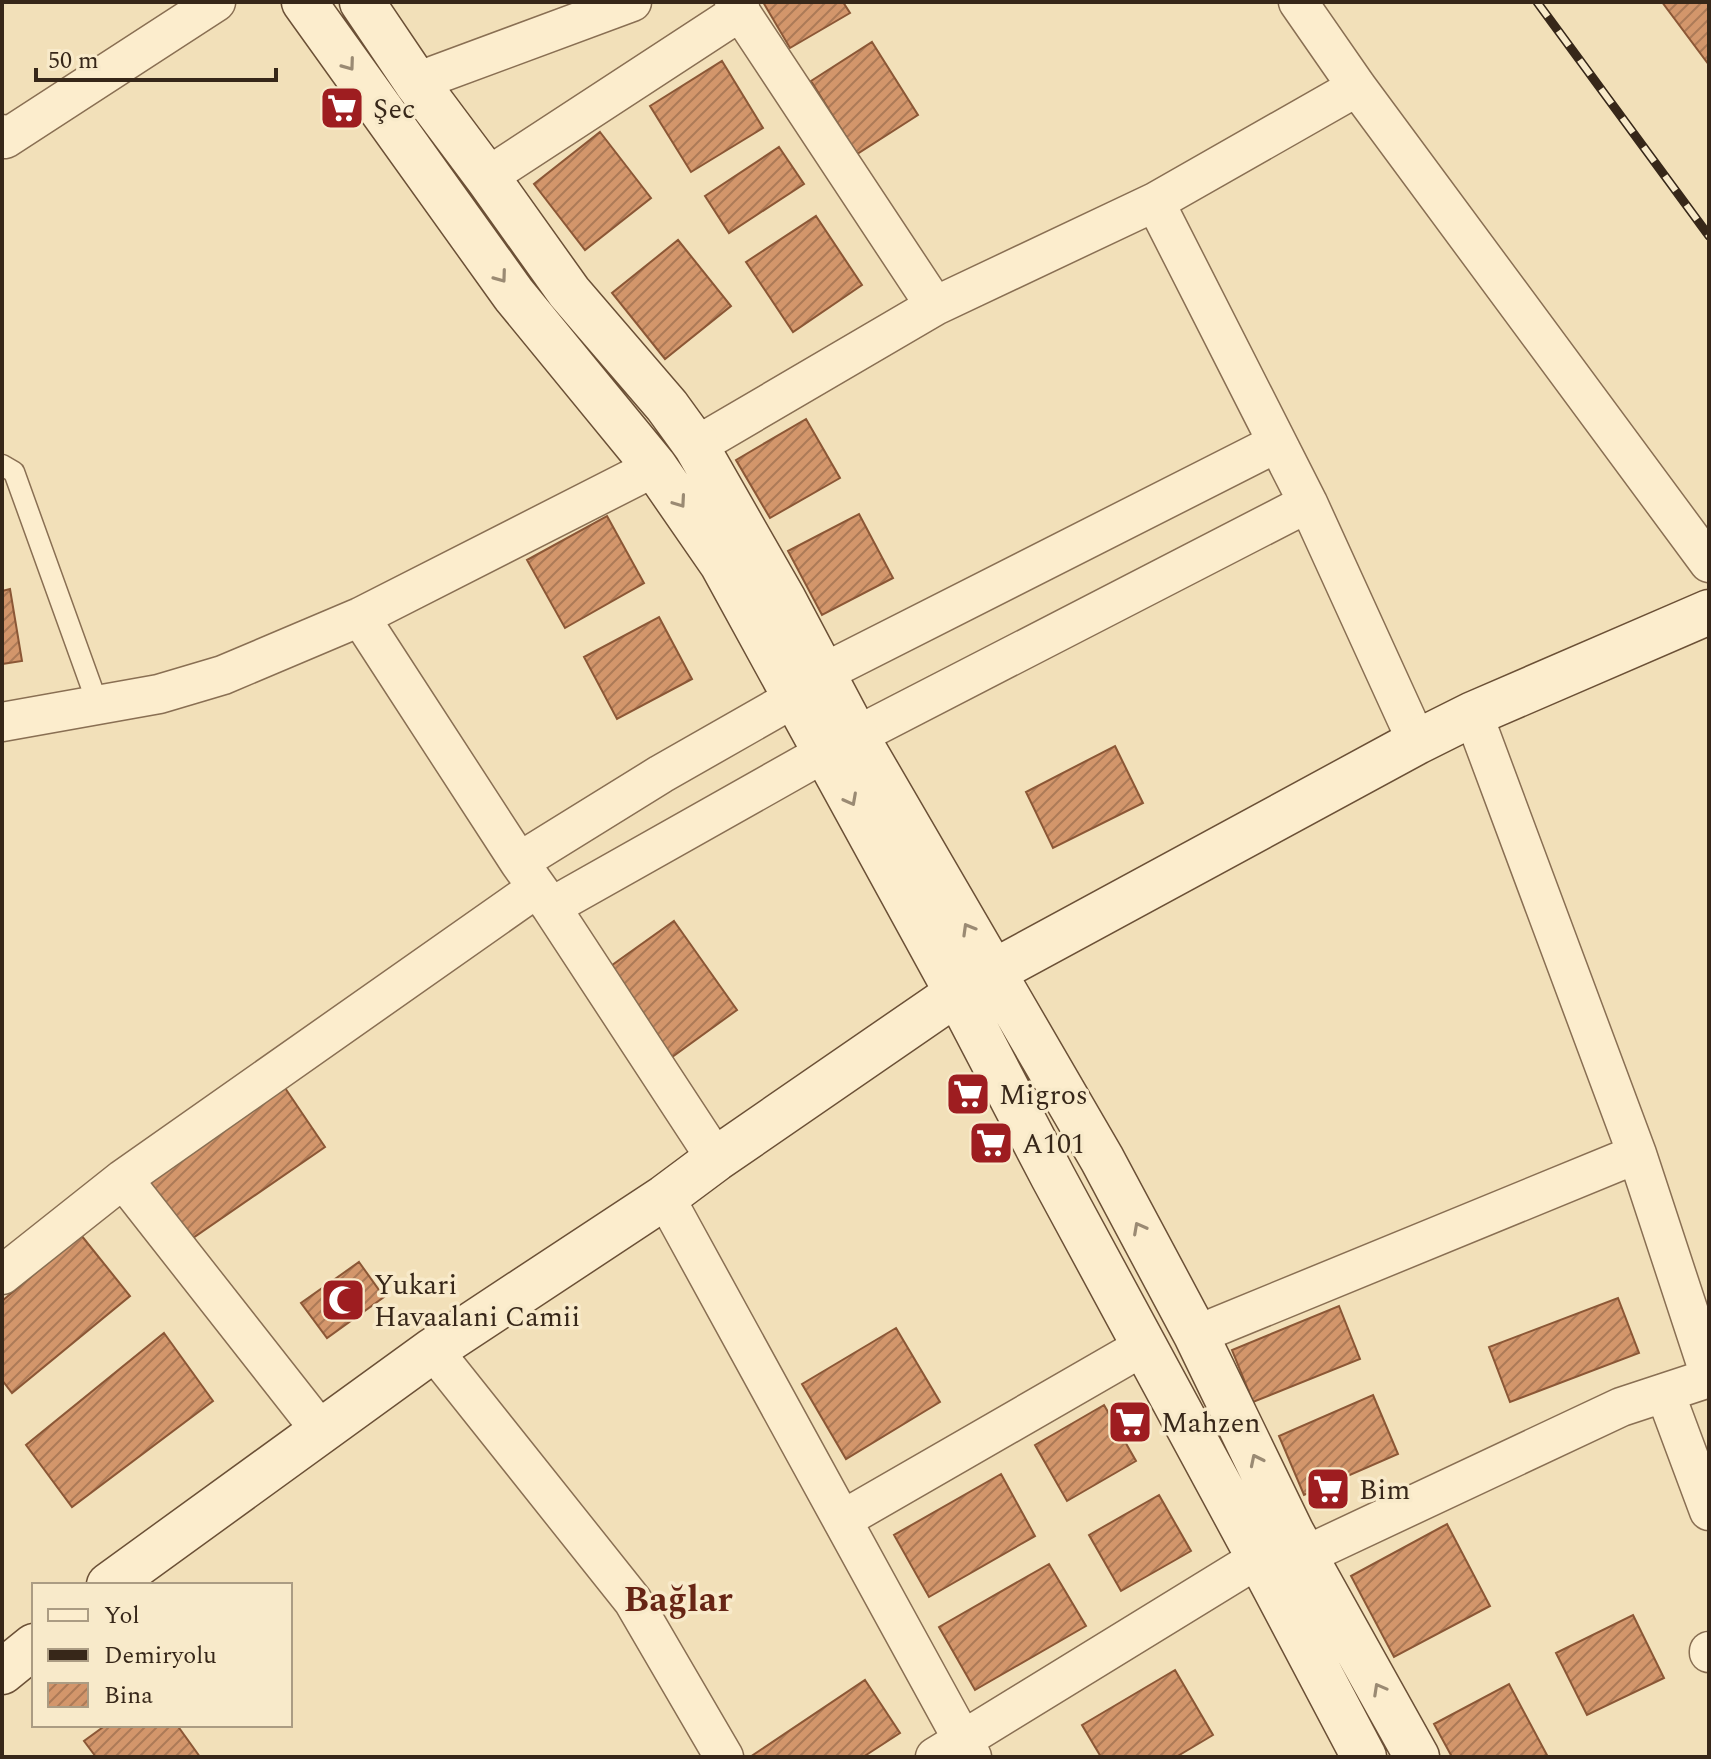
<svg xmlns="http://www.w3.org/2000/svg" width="1711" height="1759" font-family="Spectral,serif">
	<defs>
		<pattern id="building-hatch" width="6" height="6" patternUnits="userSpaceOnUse" patternTransform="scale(2)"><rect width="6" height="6" fill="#d3966b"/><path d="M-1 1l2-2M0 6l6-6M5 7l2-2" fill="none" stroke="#ac7a57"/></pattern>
	</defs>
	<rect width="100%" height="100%" fill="#f2e0b9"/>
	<path fill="url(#building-hatch)" stroke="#8b5736" stroke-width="2" d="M 763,2 L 843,2 L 850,13 L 790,48 Z
		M 1662,2 L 1709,2 L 1709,65 Z
		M 872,42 L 918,115 L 857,154 L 811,81 Z
		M 722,61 L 763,128 L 691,172 L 650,106 Z
		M 600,132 L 651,198 L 585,250 L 534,184 Z
		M 779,147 L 804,184 L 729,233 L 705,196 Z
		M 816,216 L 862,285 L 793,332 L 746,262 Z
		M 678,240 L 731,306 L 665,359 L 612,293 Z
		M 806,419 L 840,478 L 770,518 L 736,460 Z
		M 859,514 L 893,578 L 822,615 L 788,551 Z
		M 607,516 L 644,583 L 565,628 L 527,560 Z
		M 10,589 L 22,661 L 2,664 L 2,591 Z
		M 659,617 L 692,679 L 617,719 L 584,657 Z
		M 1115,746 L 1143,803 L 1053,848 L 1026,792 Z
		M 674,921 L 737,1010 L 672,1057 L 608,968 Z
		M 281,1082 L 325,1147 L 190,1240 L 146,1176 Z
		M 81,1235 L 130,1296 L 12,1393 L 2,1380 L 2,1301 Z
		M 359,1262 L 384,1297 L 327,1338 L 301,1303 Z
		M 1618,1298 L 1639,1353 L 1510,1402 L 1489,1347 Z
		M 1339,1306 L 1360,1359 L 1253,1402 L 1232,1350 Z
		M 896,1328 L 940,1402 L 846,1459 L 802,1384 Z
		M 164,1333 L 213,1401 L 72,1507 L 26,1445 Z
		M 1373,1395 L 1398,1454 L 1304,1495 L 1279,1436 Z
		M 1104,1405 L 1136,1461 L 1067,1501 L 1035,1445 Z
		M 1001,1474 L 1035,1536 L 929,1597 L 894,1535 Z
		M 1159,1495 L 1191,1551 L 1121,1591 L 1089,1535 Z
		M 1447,1524 L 1490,1606 L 1394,1657 L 1351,1576 Z
		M 1049,1564 L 1086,1626 L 975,1690 L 939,1627 Z
		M 1633,1615 L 1664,1678 L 1587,1715 L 1556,1653 Z
		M 1175,1670 L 1213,1735 L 1176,1757 L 1101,1757 L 1082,1725 Z
		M 865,1680 L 900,1733 L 863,1757 L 750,1757 Z
		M 1509,1684 L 1548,1757 L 1452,1757 L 1434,1724 Z
		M 106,1725 L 177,1725 L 200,1757 L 96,1757 L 84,1741 Z"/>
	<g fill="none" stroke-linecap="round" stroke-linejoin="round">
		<g stroke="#896f53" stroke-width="23">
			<path id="lane" d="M 2,465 L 14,472 L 98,705"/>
		</g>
		<g stroke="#896f53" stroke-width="41">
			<path id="street" d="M 734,2 L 935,306
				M 1298,2 L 1357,87 L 1709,563
				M 416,82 L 632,2
				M 1357,87 L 1155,202 L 1308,503 L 1417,742
				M 2,134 L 5,139 L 216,2
				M 487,177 L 741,11
				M 696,446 L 935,306 L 1155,202
				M 360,617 L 519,862 L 551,907 L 716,1159
				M 823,673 L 1277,443
				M 1473,714 L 1637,1154 L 1709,1373
				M 2,722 L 159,694 L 223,675 L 360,617 L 655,467
				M 856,736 L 1308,503
				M 519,862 L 661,774 L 796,697
				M 551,907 L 826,752
				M 123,1179 L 321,1431
				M 665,1197 L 972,1757
				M 2,1275 L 123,1179 L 537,888
				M 1196,1335 L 1637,1154
				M 433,1350 L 633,1601 L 724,1757
				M 1665,1393 L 1709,1511
				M 842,1520 L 1144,1346
				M 1304,1556 L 1621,1407 L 1709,1378
				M 1709,1651 L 1709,1653
				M 935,1757 L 1259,1558"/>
		</g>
		<g stroke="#6b5036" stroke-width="47">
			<path id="secondary" d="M 304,2 L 514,295 L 655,467 L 722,564 L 957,993 L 1053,1177 L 1259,1558 L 1364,1757
				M 362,2 L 416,82 L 487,177 L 569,292 L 667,406 L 696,446 L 784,600 L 856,736 L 1102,1159 L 1196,1335 L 1292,1533 L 1417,1757
				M 109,1585 L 433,1350 L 665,1197 L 716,1159 L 957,993 L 993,972 L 1417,742 L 1473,714 L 1709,612
				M 2,1672 L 34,1646"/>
		</g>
		<use href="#lane" stroke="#fcedcd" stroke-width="20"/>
		<use href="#street" stroke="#fcedcd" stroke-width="38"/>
		<use href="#secondary" stroke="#fcedcd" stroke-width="44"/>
		<g stroke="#372719" stroke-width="9">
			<path id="rail" d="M 1537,2 L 1709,236"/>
		</g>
		<use href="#rail" stroke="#f8eaca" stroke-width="6" stroke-dasharray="18" stroke-linecap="butt"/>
	</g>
	<defs><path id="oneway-chevron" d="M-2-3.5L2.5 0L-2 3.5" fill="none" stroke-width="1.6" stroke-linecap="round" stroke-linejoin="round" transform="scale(2)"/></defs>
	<g stroke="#9a8a73">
		<use href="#oneway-chevron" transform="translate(349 65) rotate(54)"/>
		<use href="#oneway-chevron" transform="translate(501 277) rotate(54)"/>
		<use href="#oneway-chevron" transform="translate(680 502) rotate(55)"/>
		<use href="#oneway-chevron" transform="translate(851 800) rotate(62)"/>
		<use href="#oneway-chevron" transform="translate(968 929) rotate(-120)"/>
		<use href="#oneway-chevron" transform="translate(1139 1228) rotate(-118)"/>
		<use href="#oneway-chevron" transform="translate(1256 1460) rotate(-116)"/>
		<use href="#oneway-chevron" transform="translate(1379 1689) rotate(-119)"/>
	</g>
	<defs>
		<g id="supermarket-square" transform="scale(2.3)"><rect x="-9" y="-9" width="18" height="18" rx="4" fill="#9e1d20" stroke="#f8eaca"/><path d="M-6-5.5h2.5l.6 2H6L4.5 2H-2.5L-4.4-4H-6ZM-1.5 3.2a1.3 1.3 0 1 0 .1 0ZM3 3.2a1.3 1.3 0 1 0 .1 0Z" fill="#fff"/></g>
		<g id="mosque-square" transform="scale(2.3)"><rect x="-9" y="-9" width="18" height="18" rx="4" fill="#9e1d20" stroke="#f8eaca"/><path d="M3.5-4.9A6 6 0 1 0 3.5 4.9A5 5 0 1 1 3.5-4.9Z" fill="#fff"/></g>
	</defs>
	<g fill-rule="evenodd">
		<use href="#supermarket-square" x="342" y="108"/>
		<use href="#supermarket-square" x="968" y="1094"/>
		<use href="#supermarket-square" x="991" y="1143"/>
		<use href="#mosque-square" x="343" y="1300"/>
		<use href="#supermarket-square" x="1130" y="1422"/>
		<use href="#supermarket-square" x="1328" y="1489"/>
	</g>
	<g text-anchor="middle" stroke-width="7" stroke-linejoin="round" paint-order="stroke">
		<g font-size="28" fill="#372719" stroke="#f8eaca" text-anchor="start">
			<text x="373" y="118">Şec</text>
			<text x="999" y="1104">Migros</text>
			<text x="1022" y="1153">A101</text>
			<text x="374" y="1294">Yukari<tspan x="374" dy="32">Havaalani Camii</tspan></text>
			<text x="1161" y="1432">Mahzen</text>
			<text x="1359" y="1499">Bim</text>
		</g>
		<g font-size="36" font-weight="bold" fill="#672515" stroke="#f8eaca">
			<text x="678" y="1611">Bağlar</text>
		</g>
	</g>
	<rect width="1711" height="1759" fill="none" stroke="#372719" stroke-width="8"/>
	<rect x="32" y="1583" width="260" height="144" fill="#f8eaca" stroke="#ab9c83" stroke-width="2"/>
	<rect x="48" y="1609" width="40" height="12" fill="#fcedcd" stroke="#ab9c83" stroke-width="2"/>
	<text x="104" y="1623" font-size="24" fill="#372719">Yol</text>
	<rect x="48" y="1649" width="40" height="12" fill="#372719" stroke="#ab9c83" stroke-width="2"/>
	<text x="104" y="1663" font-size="24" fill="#372719">Demiryolu</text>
	<rect x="48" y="1683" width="40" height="24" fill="url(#building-hatch)" stroke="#ab9c83" stroke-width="2"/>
	<text x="104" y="1703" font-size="24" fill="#372719">Bina</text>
	<path d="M36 68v12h240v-12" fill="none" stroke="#372719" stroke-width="4"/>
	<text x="48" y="68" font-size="24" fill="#372719" stroke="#f8eaca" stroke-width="6" paint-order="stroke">50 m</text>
</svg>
